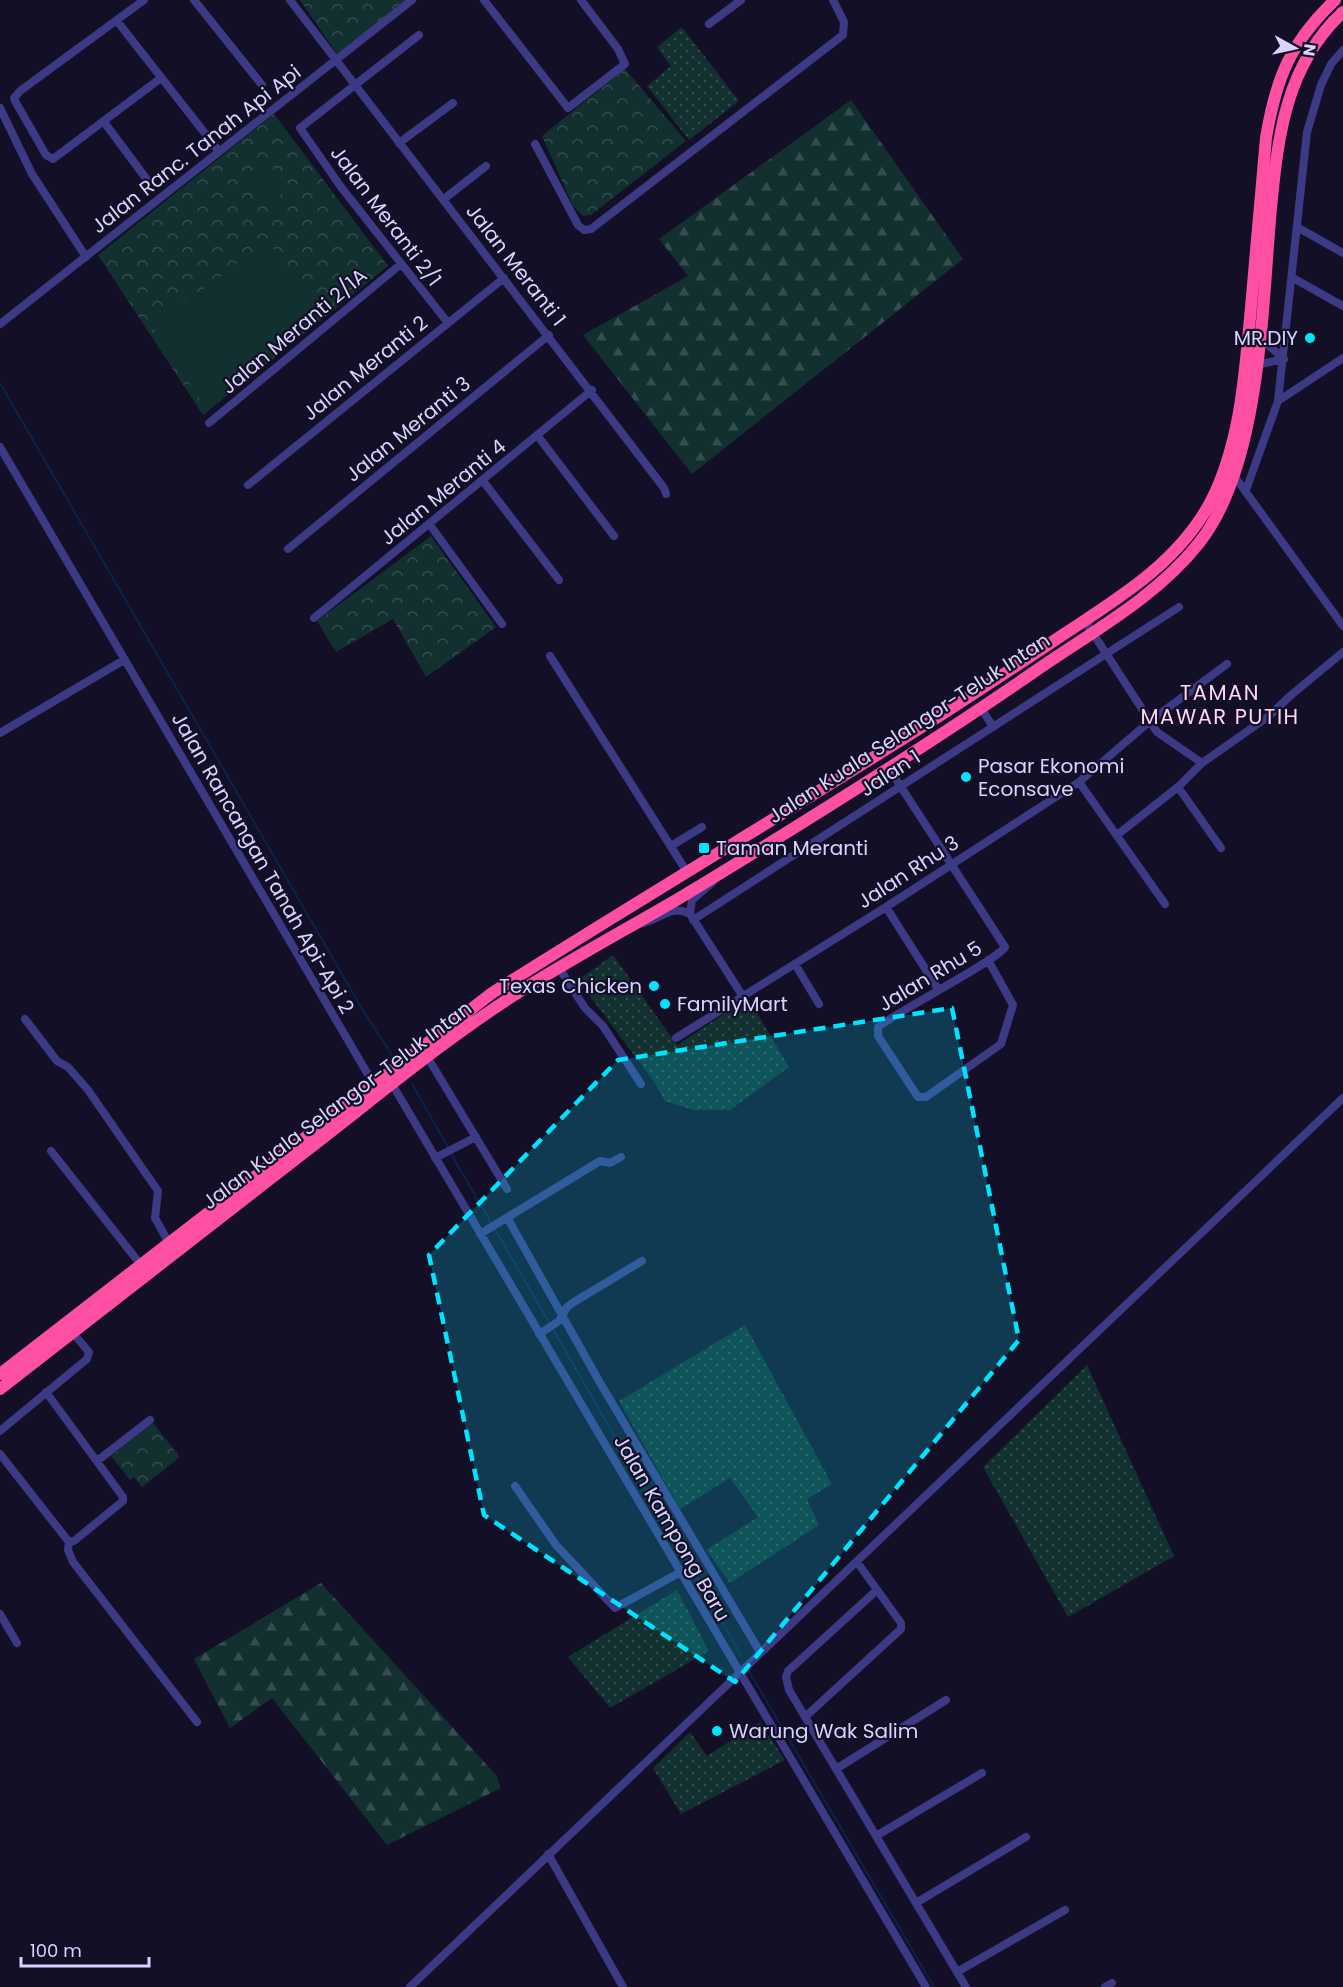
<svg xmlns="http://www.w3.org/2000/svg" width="1343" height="1987" font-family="Poppins,sans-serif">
	<defs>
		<pattern id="grass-dots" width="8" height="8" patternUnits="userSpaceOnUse" patternTransform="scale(1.5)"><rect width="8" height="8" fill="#12302f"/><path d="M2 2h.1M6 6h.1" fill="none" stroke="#344d4e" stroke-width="1.8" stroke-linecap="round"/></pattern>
		<pattern id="forest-firs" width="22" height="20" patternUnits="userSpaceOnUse" patternTransform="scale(1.5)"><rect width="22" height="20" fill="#12302f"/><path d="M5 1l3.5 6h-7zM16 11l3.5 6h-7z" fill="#344d4e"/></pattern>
		<pattern id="park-crowns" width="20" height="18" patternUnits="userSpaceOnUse" patternTransform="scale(1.5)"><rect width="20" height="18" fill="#12302f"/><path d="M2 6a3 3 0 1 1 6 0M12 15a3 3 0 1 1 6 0" fill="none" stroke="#344d4e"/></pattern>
	</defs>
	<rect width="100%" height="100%" fill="#130f26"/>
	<path fill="url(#grass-dots)" d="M 682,27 L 739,101 L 689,140 L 647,86 L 671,66 L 657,47 Z
		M 613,955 L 677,1045 L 748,998 L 789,1067 L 730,1110 L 694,1110 L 665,1101 L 654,1082 L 578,980 Z
		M 745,1325 L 832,1484 L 807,1499 L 819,1525 L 730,1583 L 706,1550 L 758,1517 L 730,1478 L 680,1509 L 619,1401 Z
		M 1087,1365 L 1174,1556 L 1068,1617 L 983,1467 Z
		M 677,1590 L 709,1651 L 610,1708 L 568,1657 Z
		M 760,1722 L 785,1760 L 681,1814 L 653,1768 L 690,1732 L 707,1756 Z"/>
	<path fill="url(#forest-firs)" d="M 851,100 L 963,259 L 692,474 L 583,335 L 688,276 L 659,239 Z
		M 321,1583 L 496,1775 L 501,1788 L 387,1845 L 272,1698 L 230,1728 L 194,1659 Z"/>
	<path fill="url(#park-crowns)" d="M 300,0 L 406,0 L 337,54 Z
		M 625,69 L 686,141 L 591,215 L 583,216 L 573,206 L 542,136 Z
		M 274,114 L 388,266 L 203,415 L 98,255 Z
		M 431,536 L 496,627 L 426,677 L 393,619 L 336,652 L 317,621 Z
		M 153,1423 L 180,1457 L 142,1487 L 134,1477 L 130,1480 L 111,1456 Z"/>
	<path fill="#12302f" d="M 265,160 L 288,188 L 270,204 L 247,175 Z
		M 268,242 L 325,310 L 205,407 L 152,326 Z"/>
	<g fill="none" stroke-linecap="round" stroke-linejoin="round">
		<path stroke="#0c2248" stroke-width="2" d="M 0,383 L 365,1014 L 392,1055
			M 412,1084 L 449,1149
			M 451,1154 L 492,1224
			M 495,1229 L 741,1655
			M 749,1671 L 934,1987"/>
		<path stroke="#3d3a85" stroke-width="8" d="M 144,0 L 20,91 L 14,98 L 15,101 L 46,155 L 53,159 L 161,78
			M 194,0 L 262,85
			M 290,0 L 664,488 L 666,494
			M 484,0 L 568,108 L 625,64 L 618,49 L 581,0
			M 117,21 L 218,150
			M 709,24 L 741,0
			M 419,35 L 300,128 L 341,187 L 448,323
			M 0,108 L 32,174 L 86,257
			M 104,122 L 148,181
			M 399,143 L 453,103
			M 535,144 L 578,225 L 584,230 L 591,229 L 843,35 L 844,22 L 833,0
			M 444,199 L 486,166
			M 1297,227 L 1343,253
			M 1293,278 L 1343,306
			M 0,324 L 412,0
			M 1259,337 L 1284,359
			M 1256,365 L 1284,359
			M 1278,401 L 1343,358
			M 209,423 L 401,264
			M 537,435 L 614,536
			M 0,447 L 373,1083
			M 1235,477 L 1343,626
			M 483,481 L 559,580
			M 248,485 L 504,278
			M 1246,490 L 1278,401 L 1307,132 L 1321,85 L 1331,64 L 1343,50
			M 430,525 L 502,624
			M 288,549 L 549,335
			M 314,618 L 592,390
			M 1085,621 L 1157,732 L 1202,763
			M 550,656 L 687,872
			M 981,708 L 993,727
			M 0,733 L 124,660
			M 888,767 L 1005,947 C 998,960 898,1011 878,1027 L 878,1036 L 918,1097 L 926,1097 L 1001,1044 L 1013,1005 L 988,960
			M 1079,782 L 1165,904
			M 1178,787 L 1202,763 L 1269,716 L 1290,696 L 1343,652
			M 1117,835 L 1178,787 L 1221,848
			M 671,846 L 702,827
			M 713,882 L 692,900 L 690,914 L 742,995
			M 886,907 L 938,989
			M 693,920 L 1179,607
			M 638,924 C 660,922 668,903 690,914
			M 795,964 L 819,1004
			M 559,968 L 585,1008 L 603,1026 L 641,1084
			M 25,1019 L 57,1061 L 68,1067 L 88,1090 L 158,1191 L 155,1218 L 169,1243
			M 676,1038 L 886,907 L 1079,782 L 1149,722 L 1227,664
			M 428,1058 L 507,1189
			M 392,1084 L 926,1987
			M 51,1151 L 141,1265
			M 435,1158 L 476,1137
			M 508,1219 L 599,1381 L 760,1652
			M 480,1234 L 600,1161 L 610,1163 L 621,1157
			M 539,1334 L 559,1321 L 567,1307 L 574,1302 L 642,1261
			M 0,1431 L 87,1359 L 89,1352 L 72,1332
			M 0,1454 L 69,1542 L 74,1541 L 123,1501 L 123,1497 L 46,1392
			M 97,1461 L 150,1420
			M 515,1486 L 556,1545 L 615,1608 L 679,1573
			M 69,1542 L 68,1550 L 73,1562 L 197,1722
			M 877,1590 L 788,1671 L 786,1677 L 789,1690 L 966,1987
			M 0,1614 L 17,1643
			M 805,1717 L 901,1629 L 901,1623 L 857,1562
			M 836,1769 L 946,1700
			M 876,1836 L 982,1773
			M 548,1854 L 623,1987
			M 916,1903 L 1026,1837
			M 957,1972 L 1065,1910
			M 410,1987 L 1343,1098
			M 1105,1987 L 1112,1983"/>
		<path stroke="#ff4fa3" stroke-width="12" d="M 0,1374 L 492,993 C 642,898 794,808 944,713 C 984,687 1024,661 1064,634 C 1119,598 1179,562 1211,501 C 1241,442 1245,372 1251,307 C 1256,250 1261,194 1266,138 C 1276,78 1290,43 1335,0
			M 0,1389 C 102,1309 204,1230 306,1151 C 376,1097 445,1039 519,992 C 571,959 625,930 678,899 C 797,827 916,753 1031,674 C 1088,634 1156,598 1199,543 C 1261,465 1262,306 1271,208 C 1278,135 1286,65 1343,12"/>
	</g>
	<path fill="#00e5ff" fill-opacity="0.2" stroke="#00e5ff" stroke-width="4.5" stroke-dasharray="12 8" stroke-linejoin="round" d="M 952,1008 L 1019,1340 L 735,1682 L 484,1515 L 429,1255 L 618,1060 Z"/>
	<g fill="#00e5ff" stroke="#130f26" stroke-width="2">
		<circle cx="1310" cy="338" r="6"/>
		<circle cx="966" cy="777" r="6"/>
		<rect x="698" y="842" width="12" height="12" rx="3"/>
		<circle cx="654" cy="986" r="6"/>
		<circle cx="665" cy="1004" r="6"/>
		<circle cx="717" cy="1731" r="6"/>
	</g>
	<g text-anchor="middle" stroke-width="4.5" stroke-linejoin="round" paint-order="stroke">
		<g font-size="20" fill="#d9d4ff" stroke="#130f26">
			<text transform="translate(196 149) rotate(-38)" y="7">Jalan Ranc. Tanah Api Api</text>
			<text transform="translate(386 216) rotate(53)" y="7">Jalan Meranti 2/1</text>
			<text transform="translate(516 265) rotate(52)" y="7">Jalan Meranti 1</text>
			<text transform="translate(294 331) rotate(-40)" y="7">Jalan Meranti 2/1A</text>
			<text transform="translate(365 368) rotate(-39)" y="7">Jalan Meranti 2</text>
			<text transform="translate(408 429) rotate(-39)" y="7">Jalan Meranti 3</text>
			<text transform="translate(443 492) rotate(-39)" y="7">Jalan Meranti 4</text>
			<text transform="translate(909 728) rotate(-33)" y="7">Jalan Kuala Selangor-Teluk Intan</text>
			<text transform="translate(890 773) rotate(-33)" y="7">Jalan 1</text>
			<text transform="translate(263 863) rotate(60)" y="7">Jalan Rancangan Tanah Api-Api 2</text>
			<text transform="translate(908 872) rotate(-33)" y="7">Jalan Rhu 3</text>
			<text transform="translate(930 976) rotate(-31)" y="7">Jalan Rhu 5</text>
			<text transform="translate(337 1105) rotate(-37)" y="7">Jalan Kuala Selangor-Teluk Intan</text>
			<text transform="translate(672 1528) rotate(60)" y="7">Jalan Kampong Baru</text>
		</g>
		<g font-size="20" fill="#d9d4ff" stroke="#130f26" text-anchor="start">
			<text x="1298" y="345" text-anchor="end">MR.DIY</text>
			<text x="978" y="773">Pasar Ekonomi<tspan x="978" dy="23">Econsave</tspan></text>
			<text x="716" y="855">Taman Meranti</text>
			<text x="642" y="993" text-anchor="end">Texas Chicken</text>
			<text x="677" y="1011">FamilyMart</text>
			<text x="729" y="1738">Warung Wak Salim</text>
		</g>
		<g font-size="21" letter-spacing="1.5" fill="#ffd6f0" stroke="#130f26">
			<text x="1220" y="700">TAMAN<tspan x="1220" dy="24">MAWAR PUTIH</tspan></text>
		</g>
	</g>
	<g transform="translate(1295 48) rotate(98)" stroke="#130f26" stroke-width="4.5" paint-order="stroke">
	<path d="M0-4.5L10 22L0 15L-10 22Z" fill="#d9d4ff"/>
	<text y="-9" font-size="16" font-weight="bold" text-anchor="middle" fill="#d9d4ff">N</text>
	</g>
	<path d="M21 1957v9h128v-9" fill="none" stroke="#d9d4ff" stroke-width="3"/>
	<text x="30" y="1957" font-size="18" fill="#d9d4ff" stroke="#130f26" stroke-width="4.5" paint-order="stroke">100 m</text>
</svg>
